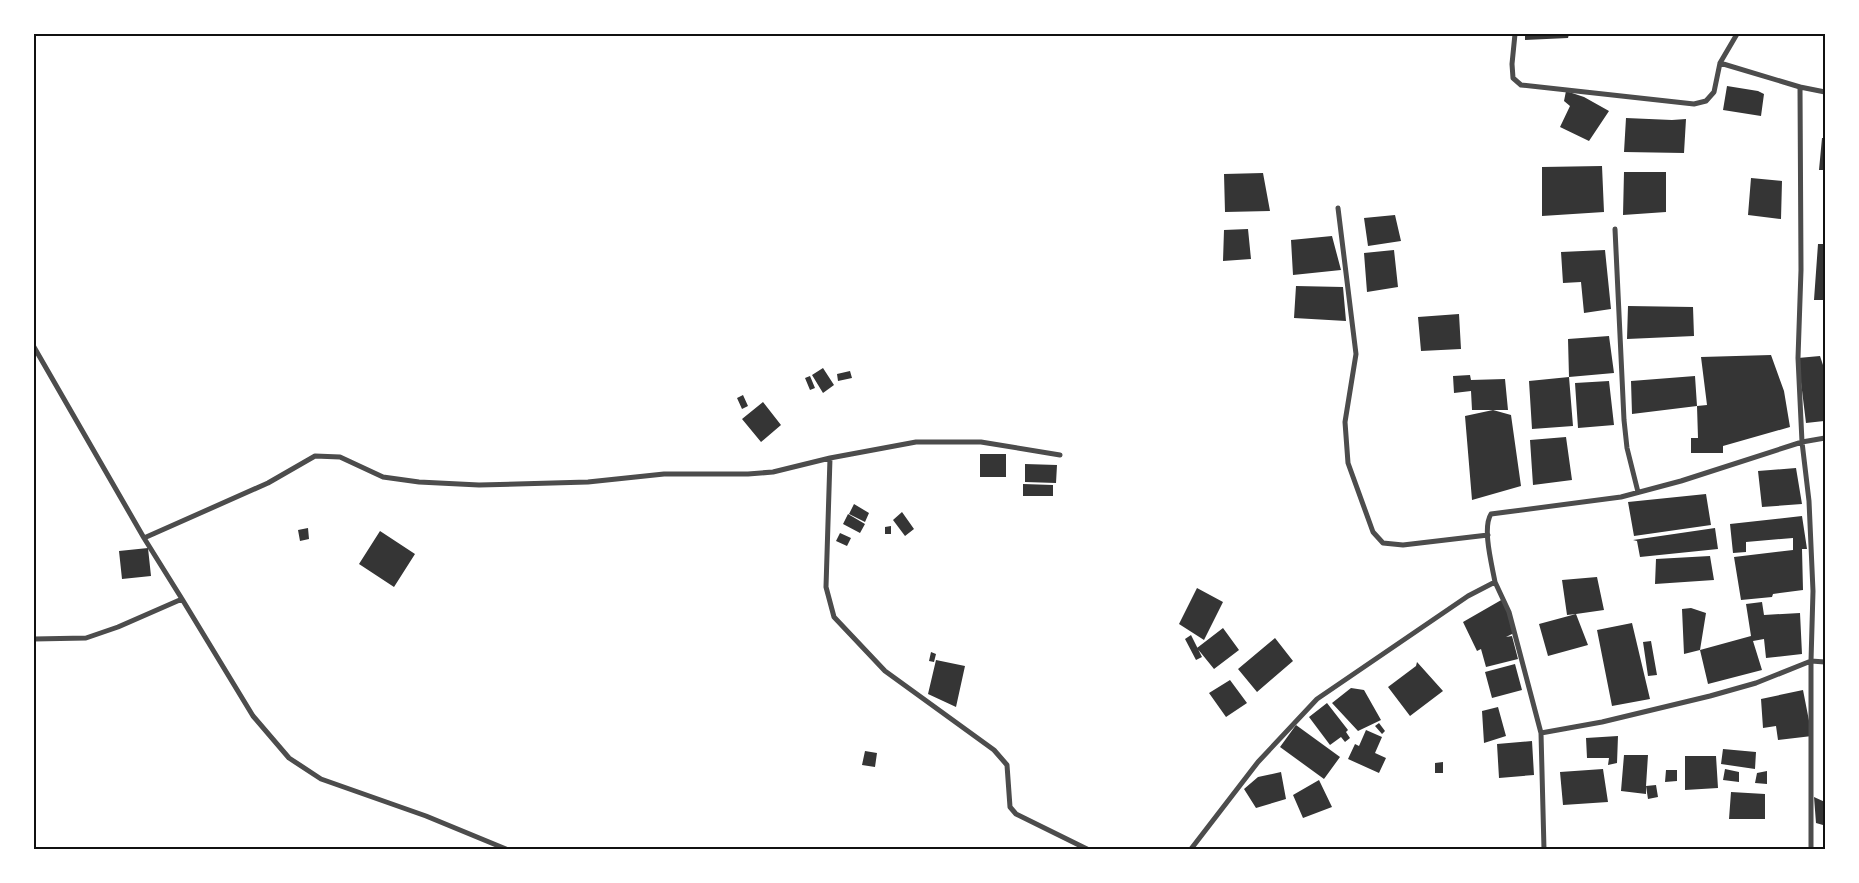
<svg xmlns="http://www.w3.org/2000/svg" width="1859" height="883" font-family="'DM Sans',sans-serif">
	<rect width="100%" height="100%" fill="#fff"/>
	<path fill="#353535" d="M 1525,34 L 1569,34 L 1568,38 L 1525,40 Z
		M 1727,86 L 1758,91 L 1764,94 L 1761,116 L 1723,110 Z
		M 1566,91 L 1584,97 L 1609,111 L 1589,141 L 1560,127 L 1570,106 L 1564,101 Z
		M 1626,118 L 1672,120 L 1686,119 L 1684,153 L 1624,152 Z
		M 1822,138 L 1825,138 L 1825,170 L 1819,170 Z
		M 1602,166 L 1604,212 L 1542,216 L 1542,167 Z
		M 1624,172 L 1666,172 L 1666,212 L 1623,215 Z
		M 1263,173 L 1270,211 L 1225,212 L 1224,174 Z
		M 1751,178 L 1782,181 L 1781,219 L 1748,215 Z
		M 1395,215 L 1401,241 L 1368,246 L 1364,218 Z
		M 1248,229 L 1251,259 L 1223,261 L 1224,230 Z
		M 1332,236 L 1341,270 L 1293,275 L 1291,240 Z
		M 1818,244 L 1825,244 L 1825,300 L 1814,300 Z
		M 1394,250 L 1398,287 L 1367,292 L 1364,253 Z
		M 1605,250 L 1611,309 L 1584,313 L 1581,282 L 1563,283 L 1561,252 Z
		M 1296,286 L 1343,287 L 1346,321 L 1294,318 Z
		M 1628,306 L 1693,307 L 1694,336 L 1627,339 Z
		M 1459,314 L 1461,349 L 1421,351 L 1418,317 Z
		M 1609,336 L 1614,373 L 1569,377 L 1573,426 L 1532,429 L 1529,381 L 1569,377 L 1568,339 Z
		M 1771,355 L 1784,391 L 1790,427 L 1723,446 L 1723,453 L 1691,453 L 1691,438 L 1698,438 L 1697,406 L 1707,405 L 1701,357 Z
		M 1820,356 L 1825,371 L 1824,421 L 1806,423 L 1798,358 Z
		M 823,368 L 834,385 L 823,393 L 812,375 Z
		M 850,371 L 852,378 L 838,381 L 837,374 Z
		M 1470,375 L 1471,380 L 1505,379 L 1508,410 L 1472,410 L 1471,391 L 1454,393 L 1453,376 Z
		M 810,376 L 815,388 L 810,390 L 805,378 Z
		M 1695,376 L 1697,406 L 1632,414 L 1631,381 Z
		M 1609,381 L 1614,425 L 1578,428 L 1575,383 Z
		M 743,395 L 748,406 L 742,409 L 737,398 Z
		M 763,402 L 781,425 L 761,442 L 742,419 Z
		M 1493,410 L 1511,415 L 1521,486 L 1472,500 L 1465,416 Z
		M 1566,437 L 1572,480 L 1533,485 L 1530,440 Z
		M 980,454 L 1006,454 L 1006,477 L 980,477 Z
		M 1025,464 L 1057,465 L 1056,483 L 1025,482 Z
		M 1796,468 L 1802,504 L 1762,507 L 1758,471 Z
		M 1023,484 L 1053,485 L 1053,496 L 1023,496 Z
		M 1706,494 L 1711,525 L 1634,536 L 1628,502 Z
		M 854,504 L 869,513 L 865,522 L 849,514 Z
		M 902,512 L 914,529 L 905,536 L 893,520 Z
		M 848,514 L 865,524 L 860,533 L 843,524 Z
		M 1802,516 L 1807,549 L 1802,549 L 1803,590 L 1773,594 L 1772,597 L 1741,600 L 1734,557 L 1793,550 L 1793,538 L 1746,542 L 1746,552 L 1733,553 L 1730,524 Z
		M 891,526 L 891,534 L 885,534 L 885,527 Z
		M 308,528 L 309,539 L 300,541 L 298,530 Z
		M 1715,528 L 1718,549 L 1640,557 L 1637,541 L 1633,540 Z
		M 380,531 L 415,554 L 394,587 L 359,564 Z
		M 840,533 L 851,538 L 847,546 L 836,541 Z
		M 148,548 L 151,576 L 122,579 L 119,551 Z
		M 1710,556 L 1714,580 L 1655,584 L 1656,559 Z
		M 1597,577 L 1604,610 L 1576,614 L 1588,645 L 1548,656 L 1539,624 L 1576,614 L 1567,615 L 1562,580 Z
		M 1197,588 L 1223,602 L 1204,640 L 1179,624 Z
		M 1503,599 L 1514,633 L 1506,637 L 1512,636 L 1518,659 L 1486,667 L 1481,649 L 1477,651 L 1463,622 Z
		M 1762,602 L 1764,615 L 1800,613 L 1802,654 L 1766,658 L 1764,639 L 1753,641 L 1762,670 L 1708,684 L 1700,650 L 1751,636 L 1746,604 Z
		M 1691,608 L 1706,613 L 1700,650 L 1684,654 L 1682,609 Z
		M 1632,623 L 1650,699 L 1612,706 L 1597,630 Z
		M 1223,628 L 1239,650 L 1214,669 L 1197,648 Z
		M 1191,635 L 1202,657 L 1196,660 L 1185,639 Z
		M 1275,638 L 1293,661 L 1257,692 L 1238,669 Z
		M 1651,641 L 1657,675 L 1648,676 L 1643,642 Z
		M 931,652 L 936,654 L 934,662 L 929,661 Z
		M 936,660 L 965,666 L 956,707 L 928,694 Z
		M 1417,662 L 1443,691 L 1410,716 L 1388,687 L 1416,666 Z
		M 1515,664 L 1522,690 L 1492,698 L 1485,672 Z
		M 1230,680 L 1247,703 L 1226,717 L 1209,693 Z
		M 1351,688 L 1364,690 L 1381,720 L 1358,731 L 1332,703 Z
		M 1803,690 L 1812,736 L 1778,740 L 1776,726 L 1763,728 L 1761,699 Z
		M 1327,703 L 1348,730 L 1346,732 L 1350,738 L 1345,742 L 1341,737 L 1330,745 L 1309,717 Z
		M 1498,707 L 1506,736 L 1484,743 L 1482,711 Z
		M 1379,723 L 1385,731 L 1382,734 L 1375,726 Z
		M 1296,725 L 1340,757 L 1324,779 L 1280,747 Z
		M 1366,730 L 1382,737 L 1375,753 L 1386,758 L 1379,773 L 1348,759 L 1355,744 L 1359,746 Z
		M 1618,736 L 1617,763 L 1608,765 L 1609,758 L 1587,758 L 1586,738 Z
		M 1532,741 L 1534,775 L 1499,778 L 1497,744 Z
		M 1723,749 L 1756,752 L 1755,769 L 1721,764 Z
		M 865,751 L 877,753 L 875,767 L 862,765 Z
		M 1624,755 L 1648,755 L 1646,786 L 1656,785 L 1658,797 L 1648,799 L 1646,786 L 1646,794 L 1621,791 Z
		M 1685,756 L 1716,756 L 1718,788 L 1685,790 Z
		M 1443,762 L 1443,773 L 1435,773 L 1435,763 Z
		M 1603,769 L 1608,802 L 1563,805 L 1560,772 Z
		M 1725,769 L 1739,772 L 1739,782 L 1723,780 Z
		M 1666,770 L 1677,770 L 1677,781 L 1665,782 Z
		M 1767,771 L 1767,784 L 1755,783 L 1757,773 Z
		M 1281,772 L 1286,799 L 1256,808 L 1244,789 L 1258,777 Z
		M 1319,780 L 1332,807 L 1303,818 L 1293,795 Z
		M 1731,792 L 1765,794 L 1765,819 L 1729,819 Z
		M 1814,797 L 1825,802 L 1825,834 L 1824,834 L 1823,825 L 1816,823 Z"/>
	<g fill="none" stroke-linecap="round" stroke-linejoin="round">
		<path stroke="#4c4c4c" stroke-width="5" d="M 1515,34 L 1512,64 L 1513,78 L 1521,85 L 1694,104 L 1706,101 L 1714,92 L 1720,63
			M 1737,34 L 1720,63 L 1800,87 L 1801,270 L 1798,358 L 1802,442 L 1809,501 L 1813,591 L 1811,661 L 1825,662
			M 1800,87 L 1825,92
			M 1338,208 L 1356,354 L 1345,422 L 1348,463 L 1373,532 L 1383,543 L 1403,545 L 1488,535
			M 1615,229 L 1624,420 L 1627,448 L 1638,492
			M 34,347 L 144,538
			M 830,458 L 826,587 L 834,617 L 885,671 L 994,750 L 1007,765 L 1010,807 L 1016,814 L 1087,849
			M 1495,582 L 1509,612 L 1541,733 L 1602,722 L 1710,696 L 1756,683 L 1811,661 L 1811,849
			M 182,599 L 144,538 L 268,483 L 315,456 L 340,457 L 383,477 L 419,482 L 479,485 L 588,482 L 664,474 L 748,474 L 773,472 L 830,458 L 916,442 L 981,442 L 1060,455
			M 34,639 L 86,638 L 118,627 L 182,599 L 253,716 L 289,758 L 321,779 L 426,816 L 506,849
			M 1541,733 L 1544,849
			M 1191,849 L 1258,762 L 1317,699 L 1468,596 L 1495,582 C 1492,565 1482,528 1491,514 L 1621,497 L 1681,481 L 1802,442 L 1825,438"/>
	</g>
	<rect width="1859" height="883" fill="none" stroke="#ffffff" stroke-width="70"/>
	<rect x="35" y="35" width="1789" height="813" fill="none" stroke="#111" stroke-width="2"/>
</svg>
